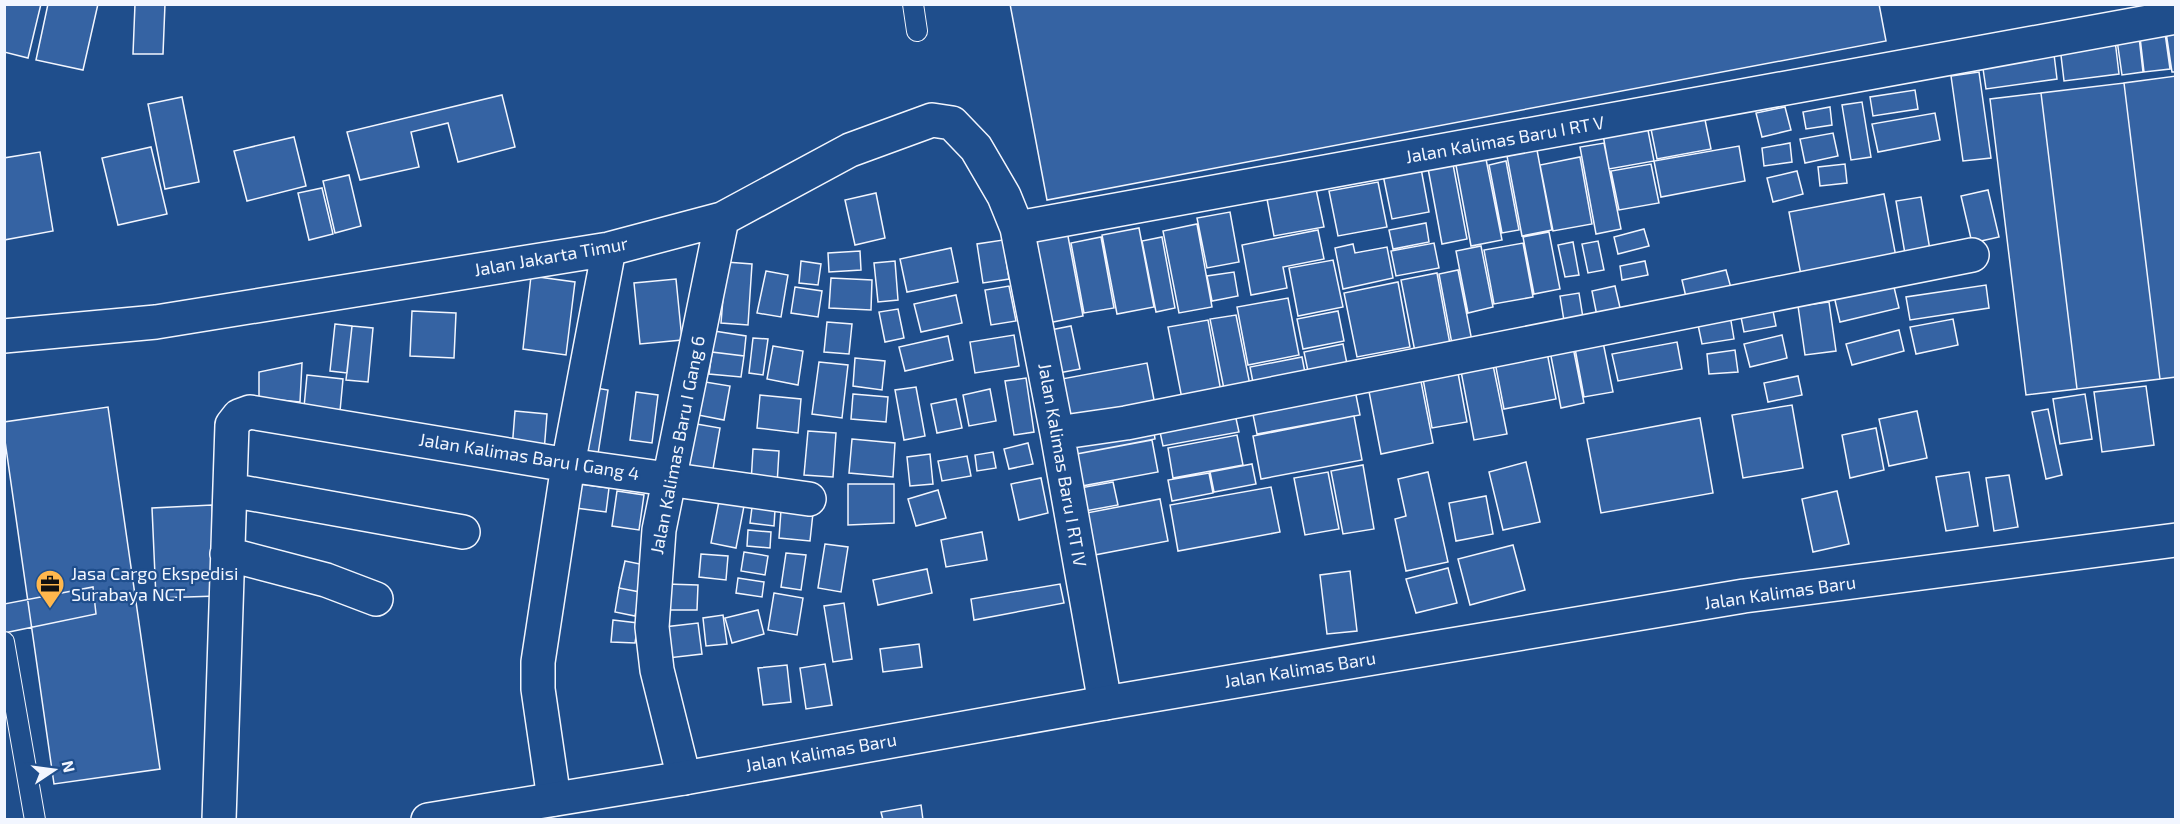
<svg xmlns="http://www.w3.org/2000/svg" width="2180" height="824" font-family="'Exo 2',sans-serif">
	<rect width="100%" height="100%" fill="#1f4e8c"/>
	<path fill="#3563a3" stroke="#f2f6ff" stroke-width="1.5" d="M 4,4 L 41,4 L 28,58 L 4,52 Z
		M 48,4 L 98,4 L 83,70 L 36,60 Z
		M 135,4 L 165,4 L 163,54 L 133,54 Z
		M 1010,4 L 1879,4 L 1886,41 L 1047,200 Z
		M 2176,30 L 2176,72 L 2172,72 L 2166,32 Z
		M 2165,33 L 2170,69 L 2144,72 L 2140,37 Z
		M 2139,37 L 2143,72 L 2122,75 L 2117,40 Z
		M 2115,40 L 2119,74 L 2064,81 L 2060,47 Z
		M 2053,46 L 2057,79 L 1986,89 L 1981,55 Z
		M 1979,72 L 1991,158 L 1963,161 L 1951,76 Z
		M 2176,76 L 2176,377 L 2160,379 L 2124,83 Z
		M 2124,83 L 2160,379 L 2077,389 L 2041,93 Z
		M 1915,90 L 1918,109 L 1873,116 L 1870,97 Z
		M 2041,93 L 2077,389 L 2026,395 L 1990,99 Z
		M 502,95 L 515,147 L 458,162 L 448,123 L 411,132 L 419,167 L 360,180 L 347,132 Z
		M 182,97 L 199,182 L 165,189 L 148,104 Z
		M 1862,102 L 1871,157 L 1851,160 L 1842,105 Z
		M 1785,107 L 1791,130 L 1762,137 L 1756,113 Z
		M 1830,107 L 1832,125 L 1806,129 L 1803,112 Z
		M 1703,110 L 1711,149 L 1657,159 L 1649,119 Z
		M 1935,113 L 1940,140 L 1878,152 L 1872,124 Z
		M 1646,120 L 1654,161 L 1609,169 L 1602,129 Z
		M 1833,133 L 1838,156 L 1805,163 L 1800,139 Z
		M 294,137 L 306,186 L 247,201 L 234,151 Z
		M 1604,143 L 1621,229 L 1596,234 L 1580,147 Z
		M 1790,143 L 1792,162 L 1764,166 L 1762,148 Z
		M 1739,146 L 1745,181 L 1661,197 L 1654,161 Z
		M 151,147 L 167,214 L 118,225 L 102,158 Z
		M 1537,150 L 1552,230 L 1522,236 L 1507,156 Z
		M 40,152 L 53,231 L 4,240 L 4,158 Z
		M 1485,154 L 1502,240 L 1471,246 L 1455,160 Z
		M 1580,157 L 1592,224 L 1553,231 L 1540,165 Z
		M 1452,159 L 1467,239 L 1442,244 L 1427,163 Z
		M 1506,161 L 1519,230 L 1502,233 L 1489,165 Z
		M 1420,163 L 1429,212 L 1392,219 L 1382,170 Z
		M 1651,164 L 1659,203 L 1619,210 L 1611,171 Z
		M 1845,164 L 1847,183 L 1820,186 L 1818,167 Z
		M 1797,171 L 1803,194 L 1773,202 L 1767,178 Z
		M 349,175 L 361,226 L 335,233 L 323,181 Z
		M 1378,182 L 1387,227 L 1338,236 L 1329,191 Z
		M 322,188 L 333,234 L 309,240 L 298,193 Z
		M 1316,189 L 1324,227 L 1274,236 L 1267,199 Z
		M 1988,190 L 1999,237 L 1972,243 L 1961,196 Z
		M 876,193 L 885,238 L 855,245 L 845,200 Z
		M 1884,194 L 1896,257 L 1801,275 L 1789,212 Z
		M 1921,197 L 1930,250 L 1905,254 L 1896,201 Z
		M 1230,212 L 1239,262 L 1207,268 L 1197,218 Z
		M 1426,223 L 1429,242 L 1393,249 L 1389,230 Z
		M 1197,224 L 1212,307 L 1179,313 L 1163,231 Z
		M 1139,228 L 1154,307 L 1117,314 L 1102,235 Z
		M 1644,229 L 1649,246 L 1618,254 L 1614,237 Z
		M 1318,230 L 1324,259 L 1283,267 L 1287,288 L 1251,295 L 1242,245 Z
		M 1067,231 L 1083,316 L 1043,324 L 1027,238 Z
		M 1549,232 L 1560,289 L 1534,294 L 1523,237 Z
		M 1101,237 L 1114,308 L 1084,313 L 1071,243 Z
		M 1162,237 L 1175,308 L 1156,312 L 1142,241 Z
		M 1003,240 L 1009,279 L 983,283 L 977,244 Z
		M 1598,241 L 1604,270 L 1588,273 L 1582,244 Z
		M 1573,242 L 1579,275 L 1565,277 L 1558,245 Z
		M 1434,243 L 1439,268 L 1396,276 L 1391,251 Z
		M 1523,243 L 1533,297 L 1494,304 L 1484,250 Z
		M 1353,244 L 1355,253 L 1387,247 L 1393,278 L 1343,289 L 1335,248 Z
		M 1481,246 L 1493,307 L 1468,313 L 1456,251 Z
		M 951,248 L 958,282 L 907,292 L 900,259 Z
		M 860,251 L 861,270 L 829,272 L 828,253 Z
		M 1333,260 L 1343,307 L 1298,316 L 1289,268 Z
		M 801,261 L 821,264 L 818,285 L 799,283 Z
		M 895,261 L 898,300 L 878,302 L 874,263 Z
		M 1645,261 L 1648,275 L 1622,280 L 1620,266 Z
		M 726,262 L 752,264 L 748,325 L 721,323 Z
		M 1458,270 L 1472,341 L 1452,344 L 1439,274 Z
		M 1726,270 L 1731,288 L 1686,297 L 1682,280 Z
		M 766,271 L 788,275 L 781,317 L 757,313 Z
		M 1234,272 L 1238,296 L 1212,301 L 1207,276 Z
		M 1437,273 L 1452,355 L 1417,362 L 1401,280 Z
		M 531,276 L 575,282 L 566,355 L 523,349 Z
		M 831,278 L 872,280 L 871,310 L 829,308 Z
		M 676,279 L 682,340 L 640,344 L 634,283 Z
		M 1398,282 L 1410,347 L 1357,357 L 1344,293 Z
		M 1893,283 L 1899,308 L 1840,322 L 1834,296 Z
		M 1986,285 L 1989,308 L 1910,320 L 1906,297 Z
		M 1009,286 L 1016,321 L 991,325 L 985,290 Z
		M 1615,286 L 1622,316 L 1598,321 L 1592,291 Z
		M 795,287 L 822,291 L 818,317 L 791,313 Z
		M 1579,293 L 1584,324 L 1565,327 L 1560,296 Z
		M 956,295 L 962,323 L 921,332 L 914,304 Z
		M 1288,298 L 1299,355 L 1248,365 L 1237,307 Z
		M 1771,301 L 1776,326 L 1744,332 L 1739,307 Z
		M 1829,302 L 1836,351 L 1805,355 L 1798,306 Z
		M 898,309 L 904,338 L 885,342 L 879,312 Z
		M 412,311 L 456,313 L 454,358 L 410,356 Z
		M 1338,311 L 1344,341 L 1303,349 L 1297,319 Z
		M 1236,315 L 1250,385 L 1224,389 L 1210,319 Z
		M 1730,315 L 1734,339 L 1702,344 L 1697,320 Z
		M 1953,319 L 1958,345 L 1916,354 L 1910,327 Z
		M 1208,320 L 1222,397 L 1183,404 L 1168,327 Z
		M 827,322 L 852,324 L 849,354 L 824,352 Z
		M 335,324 L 352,326 L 347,373 L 330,371 Z
		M 352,326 L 373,328 L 368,382 L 346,380 Z
		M 1071,326 L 1080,369 L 1048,375 L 1040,332 Z
		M 1899,330 L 1904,351 L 1852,365 L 1846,344 Z
		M 714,331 L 746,336 L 744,356 L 712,352 Z
		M 1014,335 L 1019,366 L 975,373 L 970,342 Z
		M 1782,335 L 1787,358 L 1750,367 L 1744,344 Z
		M 948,336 L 953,360 L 905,371 L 899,347 Z
		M 1602,337 L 1613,392 L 1584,397 L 1574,343 Z
		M 753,338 L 768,339 L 763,375 L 749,373 Z
		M 1572,342 L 1584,403 L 1561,408 L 1549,346 Z
		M 1677,342 L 1682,369 L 1618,381 L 1612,354 Z
		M 1343,344 L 1349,374 L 1310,381 L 1304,352 Z
		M 773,346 L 803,351 L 798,385 L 767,379 Z
		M 1546,347 L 1556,399 L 1504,409 L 1494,357 Z
		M 1735,350 L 1738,372 L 1709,374 L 1707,354 Z
		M 712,352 L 744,356 L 741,377 L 709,374 Z
		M 1302,357 L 1307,383 L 1255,393 L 1250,367 Z
		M 855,358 L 885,361 L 882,390 L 853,386 Z
		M 1492,360 L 1507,434 L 1474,440 L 1460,366 Z
		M 819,362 L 848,365 L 842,418 L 812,414 Z
		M 1456,362 L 1467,422 L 1432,428 L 1421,368 Z
		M 302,363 L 300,402 L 259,398 L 259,372 Z
		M 1147,363 L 1155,405 L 1059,424 L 1051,381 Z
		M 1419,371 L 1433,443 L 1381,454 L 1367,381 Z
		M 307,375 L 343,379 L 339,422 L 303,418 Z
		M 1798,376 L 1802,395 L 1768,402 L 1764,383 Z
		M 1026,378 L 1034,432 L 1014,435 L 1005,381 Z
		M 1353,380 L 1360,415 L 1257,434 L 1250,400 Z
		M 699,381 L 730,386 L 724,420 L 693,414 Z
		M 2146,386 L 2154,445 L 2102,452 L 2094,392 Z
		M 590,387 L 608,390 L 598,454 L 580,452 Z
		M 916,387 L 925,436 L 904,440 L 895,390 Z
		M 990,389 L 996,421 L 969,426 L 963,395 Z
		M 636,392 L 658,395 L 652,443 L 630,440 Z
		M 853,394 L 888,397 L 886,422 L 851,419 Z
		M 2085,394 L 2092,439 L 2060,444 L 2053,399 Z
		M 760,395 L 801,399 L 798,433 L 757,428 Z
		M 956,399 L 962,428 L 937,433 L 931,404 Z
		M 1233,405 L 1239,432 L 1163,446 L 1157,418 Z
		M 1792,405 L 1803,468 L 1743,478 L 1732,415 Z
		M 108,407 L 160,769 L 54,784 L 4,434 L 4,422 Z
		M 2048,409 L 2062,475 L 2046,479 L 2032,412 Z
		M 515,411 L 547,414 L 544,452 L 512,449 Z
		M 1917,411 L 1927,458 L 1889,466 L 1879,419 Z
		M 1354,416 L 1362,460 L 1261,479 L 1253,436 Z
		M 1700,418 L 1713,493 L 1601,513 L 1587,439 Z
		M 1152,420 L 1155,439 L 1066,456 L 1063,437 Z
		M 691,423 L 720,428 L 713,469 L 685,465 Z
		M 1876,428 L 1884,470 L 1850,478 L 1842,435 Z
		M 808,431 L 836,433 L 833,477 L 804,475 Z
		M 1237,435 L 1243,465 L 1173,478 L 1168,448 Z
		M 852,439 L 895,443 L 893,477 L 849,473 Z
		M 1152,440 L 1158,472 L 1071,488 L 1066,456 Z
		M 1028,443 L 1033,464 L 1009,469 L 1004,449 Z
		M 753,449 L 779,451 L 777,485 L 751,483 Z
		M 993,452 L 996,468 L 977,471 L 975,455 Z
		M 930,454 L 933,484 L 910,486 L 907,457 Z
		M 967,456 L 971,476 L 942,481 L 938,461 Z
		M 1526,462 L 1540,522 L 1503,530 L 1489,472 Z
		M 1252,464 L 1256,484 L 1214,492 L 1210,472 Z
		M 1363,465 L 1374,529 L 1343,534 L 1331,471 Z
		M 1328,472 L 1339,529 L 1305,535 L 1294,478 Z
		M 1428,472 L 1448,562 L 1406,571 L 1395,519 L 1406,516 L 1398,479 Z
		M 1969,472 L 1978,526 L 1946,531 L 1936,477 Z
		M 1209,473 L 1213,493 L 1172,501 L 1168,480 Z
		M 2009,475 L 2018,527 L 1994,531 L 1986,478 Z
		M 1041,478 L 1048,513 L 1019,520 L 1011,484 Z
		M 1113,482 L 1118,505 L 1074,513 L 1069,490 Z
		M 579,484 L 609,488 L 606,512 L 576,508 Z
		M 848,484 L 894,484 L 894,523 L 848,525 Z
		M 1271,487 L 1280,532 L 1178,551 L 1170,505 Z
		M 938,490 L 946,518 L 916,526 L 908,499 Z
		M 617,491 L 644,495 L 639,530 L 612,526 Z
		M 1837,491 L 1849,544 L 1813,552 L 1802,499 Z
		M 1486,496 L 1493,534 L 1456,541 L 1449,503 Z
		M 1160,499 L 1168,541 L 1084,557 L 1076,515 Z
		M 719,501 L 744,506 L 736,548 L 711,543 Z
		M 212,505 L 217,596 L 156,598 L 152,508 Z
		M 752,507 L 775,510 L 774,526 L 750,523 Z
		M 781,510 L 813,513 L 810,541 L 779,538 Z
		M 748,530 L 771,532 L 770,548 L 747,546 Z
		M 982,532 L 987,560 L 946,567 L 941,540 Z
		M 825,544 L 848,547 L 841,592 L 818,588 Z
		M 1513,545 L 1525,590 L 1470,605 L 1458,559 Z
		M 744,552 L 768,556 L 765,575 L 741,571 Z
		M 786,553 L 806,555 L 801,590 L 781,587 Z
		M 701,554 L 728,556 L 726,580 L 699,577 Z
		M 625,561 L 645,565 L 640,592 L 619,588 Z
		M 1448,568 L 1457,603 L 1416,613 L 1406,579 Z
		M 927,569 L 932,593 L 878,605 L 873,580 Z
		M 1350,571 L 1357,631 L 1327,634 L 1320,575 Z
		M 738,578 L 764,582 L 762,597 L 736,593 Z
		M 666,584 L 698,585 L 697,610 L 665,610 Z
		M 1060,584 L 1064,603 L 974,620 L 971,599 Z
		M 93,587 L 96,614 L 4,633 L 4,604 Z
		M 619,588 L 640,592 L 635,616 L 615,612 Z
		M 774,593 L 803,598 L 797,635 L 768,630 Z
		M 844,603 L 852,659 L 833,662 L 824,606 Z
		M 758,610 L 764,634 L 732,643 L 725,618 Z
		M 723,615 L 727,644 L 706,646 L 703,618 Z
		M 613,620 L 638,623 L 635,643 L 611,642 Z
		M 698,623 L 702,654 L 668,658 L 664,627 Z
		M 919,644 L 922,667 L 883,672 L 880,649 Z
		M 825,664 L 832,705 L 806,709 L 800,668 Z
		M 787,665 L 791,702 L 763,705 L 758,668 Z
		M 921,805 L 923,820 L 883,820 L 881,812 Z"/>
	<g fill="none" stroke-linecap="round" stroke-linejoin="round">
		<g stroke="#f2f6ff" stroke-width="22">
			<path id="service" d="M 913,4 L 917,31
				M 4,642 L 35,820"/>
		</g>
		<g stroke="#f2f6ff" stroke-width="36">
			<path id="minor" d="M 1017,228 L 2176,17
				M 4,336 L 156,322 L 609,249 L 722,219 L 850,150 L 932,120 L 952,123 L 976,148 L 1004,196 L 1017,228 L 1057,433 L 1105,703
				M 1057,433 L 1126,423 L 1972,255
				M 230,490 L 463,532
				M 227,554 L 326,580 L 376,599
				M 684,778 L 657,670 L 652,627 L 659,530 L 722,219
				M 554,799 L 538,689 L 538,662 L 568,465 L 609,249
				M 219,820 L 232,425 L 239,416 L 250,412 L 568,465 L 809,499"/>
		</g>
		<g stroke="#f2f6ff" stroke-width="36">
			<path id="tertiary" d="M 428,820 L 684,778 L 1105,703 L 1744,596 L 2176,540"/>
		</g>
		<use href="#service" stroke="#1f4e8c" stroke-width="20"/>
		<use href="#minor" stroke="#1f4e8c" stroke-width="33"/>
		<use href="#tertiary" stroke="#1f4e8c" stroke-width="33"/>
	</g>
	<defs>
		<g id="office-pin" transform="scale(1.5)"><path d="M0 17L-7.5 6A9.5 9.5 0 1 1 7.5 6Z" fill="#ffb74d" stroke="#1f4e8c"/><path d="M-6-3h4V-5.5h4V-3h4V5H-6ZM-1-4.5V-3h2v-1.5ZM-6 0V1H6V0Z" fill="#111"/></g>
	</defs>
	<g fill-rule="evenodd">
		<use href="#office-pin" x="50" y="584"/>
	</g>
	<g text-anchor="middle" stroke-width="4.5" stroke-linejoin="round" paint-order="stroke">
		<g font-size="18" fill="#f2f6ff" stroke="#1f4e8c">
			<text transform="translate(1505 140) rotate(-10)" y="6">Jalan Kalimas Baru I RT V</text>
			<text transform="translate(551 257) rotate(-10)" y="6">Jalan Jakarta Timur</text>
			<text transform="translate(678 445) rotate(-79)" y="6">Jalan Kalimas Baru I Gang 6</text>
			<text transform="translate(529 457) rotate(9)" y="6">Jalan Kalimas Baru I Gang 4</text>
			<text transform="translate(1062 465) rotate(80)" y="6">Jalan Kalimas Baru I RT IV</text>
			<text transform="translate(1780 593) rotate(-8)" y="6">Jalan Kalimas Baru</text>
			<text transform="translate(1300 670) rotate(-9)" y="6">Jalan Kalimas Baru</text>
			<text transform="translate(821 753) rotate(-10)" y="6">Jalan Kalimas Baru</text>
		</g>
		<g font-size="18" fill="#f2f6ff" stroke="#1f4e8c" text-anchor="start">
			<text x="71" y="580">Jasa Cargo Ekspedisi<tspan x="71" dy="21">Surabaya NCT</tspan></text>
		</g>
	</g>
	<rect width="2180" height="824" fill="none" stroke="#f2f6ff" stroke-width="12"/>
	<g transform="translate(54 770) rotate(77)" stroke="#1f4e8c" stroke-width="4.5" paint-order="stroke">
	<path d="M0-4.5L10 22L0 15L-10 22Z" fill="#f2f6ff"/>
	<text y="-9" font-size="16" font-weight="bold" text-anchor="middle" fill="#f2f6ff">N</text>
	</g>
</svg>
